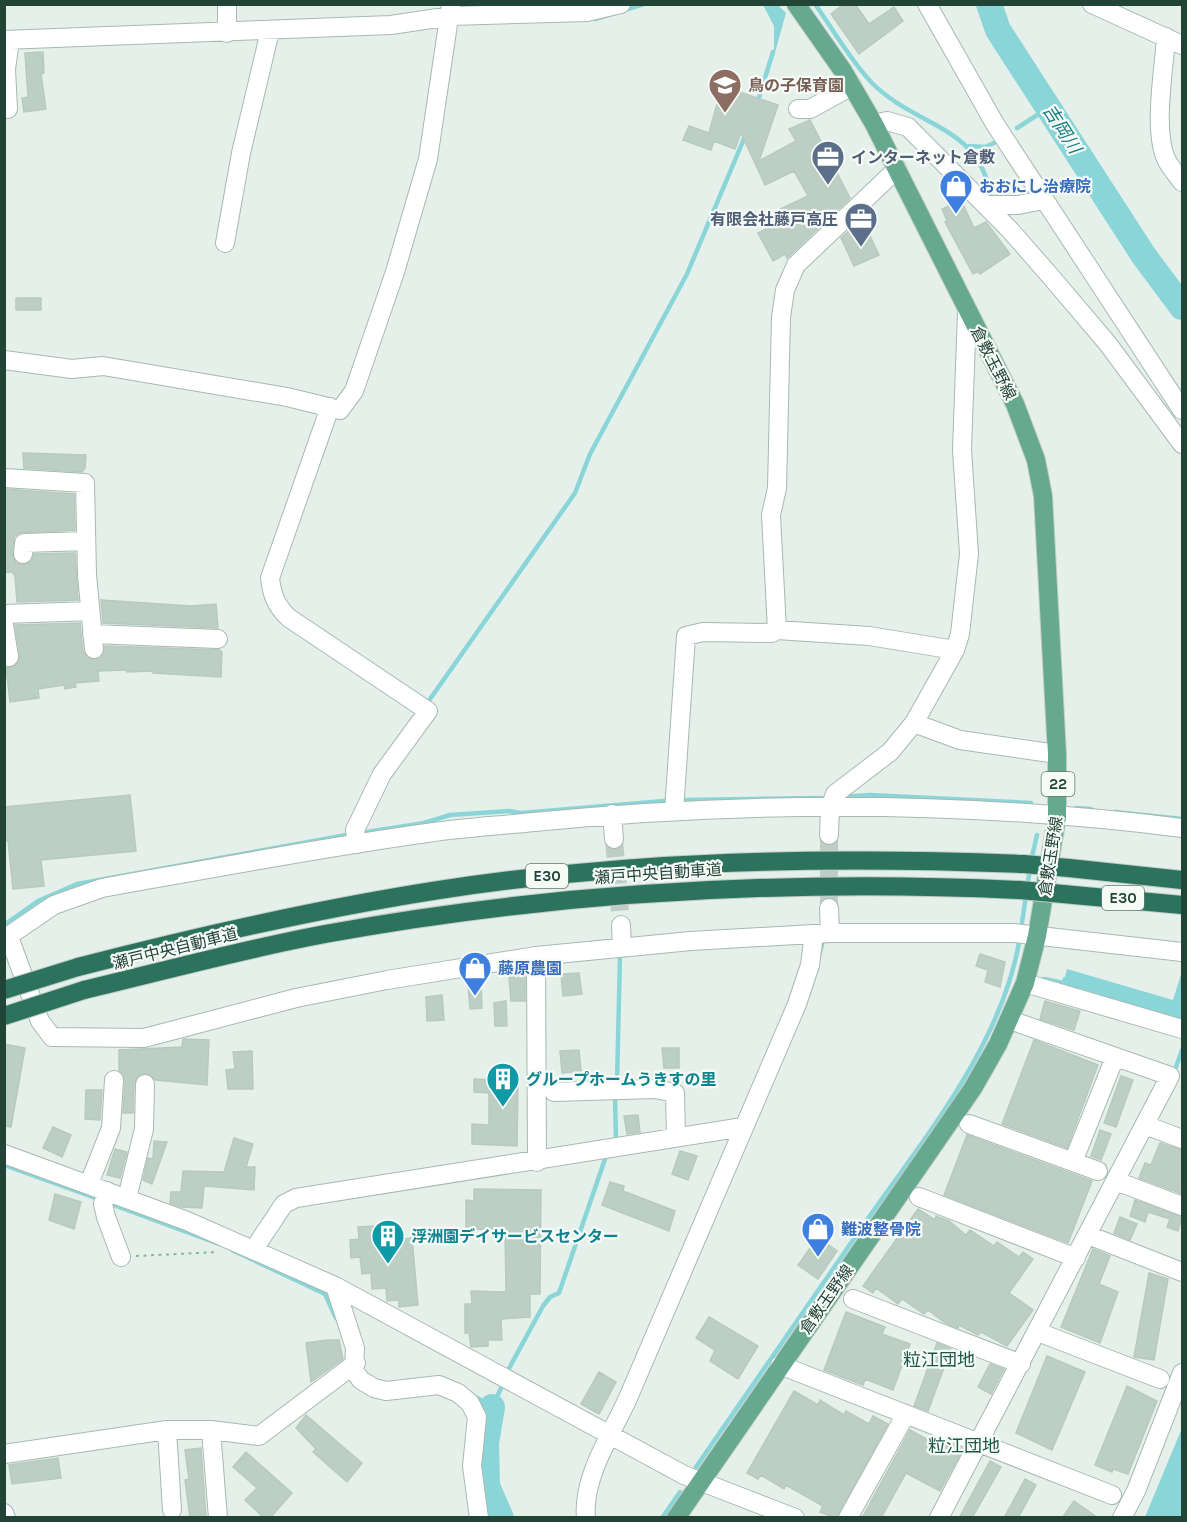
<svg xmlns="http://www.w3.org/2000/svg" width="1187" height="1522" font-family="Karla,'Noto Sans JP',sans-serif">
	<rect width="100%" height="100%" fill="#e5f0ea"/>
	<path fill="#8ad5d8" d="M 763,5 L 778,5 L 786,13 L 774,56 L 774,26 Z
		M 1067,969 L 1173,1000 L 1182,971 L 1181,1019 L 1063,985 Z
		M 1182,1428 L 1182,1517 L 1145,1517 Z"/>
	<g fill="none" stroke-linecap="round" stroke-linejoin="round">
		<path stroke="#8ad5d8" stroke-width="4.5" d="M 815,4 C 832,28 852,63 872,83 C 918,129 983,125 991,201
			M 595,19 L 644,4
			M 757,104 L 773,52
			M 1017,128 L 1048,108
			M 969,146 L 985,147 L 994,143
			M 428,702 L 575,493 L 590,454 L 687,274 L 746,134
			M 842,797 L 870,795 L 1031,803
			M 681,800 L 822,798
			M 1076,808 L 1091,809
			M 1115,812 L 1182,819
			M 360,833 L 424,823 L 450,815 L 509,811 L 521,813 L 664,801
			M 1031,861 L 1037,835
			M 1027,888 L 1030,869
			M 4,925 L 38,901 L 77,884 L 352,834
			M 1021,929 L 1026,896
			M 819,956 L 823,941
			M 1044,979 L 1064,983 L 1065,979
			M 1176,1067 L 1182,1050
			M 617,1082 L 620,955
			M 615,1096 L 616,1144
			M 4,1165 L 101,1200
			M 108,1203 L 219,1244
			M 232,1250 L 325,1294 L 336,1318
			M 506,1374 L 543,1306 L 550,1297 L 559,1293 L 605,1159
			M 472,1395 L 492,1407 L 504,1382
			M 696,1467 C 751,1388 805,1309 860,1230 C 921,1142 1003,1045 1020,937
			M 662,1518 L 680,1492"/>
		<path stroke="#8ad5d8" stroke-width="26" d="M 989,4 L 998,30 L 1144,256 L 1182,307
			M 492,1407 L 486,1443 L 487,1486 L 501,1518"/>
	</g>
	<path fill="#bdcec5" stroke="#b7cac0" stroke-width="1.5" d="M 844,4 L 855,4 L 869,24 L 894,7 L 903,21 L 859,54 L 831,14 Z
		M 43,52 L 44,73 L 41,74 L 46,109 L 24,112 L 22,98 L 28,97 L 25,53 Z
		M 722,86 L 778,105 L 759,161 L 796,141 L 789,129 L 810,120 L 850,198 L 787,258 L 785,254 L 773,261 L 758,233 L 781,221 L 776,211 L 808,196 L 794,171 L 765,185 L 741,133 L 735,149 L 714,141 L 711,150 L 683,140 L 689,126 L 709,133 Z
		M 961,200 L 974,228 L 986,222 L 1010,254 L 980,274 L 978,271 L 973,274 L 945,222 L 947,221 L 942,209 Z
		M 864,223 L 879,255 L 854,266 L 841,238 L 850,230 Z
		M 16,298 L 41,298 L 41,310 L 16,310 Z
		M 23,453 L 86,455 L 85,468 L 82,472 L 24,468 Z
		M 4,489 L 74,494 L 75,530 L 19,533 L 14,537 L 12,553 L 16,563 L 23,565 L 32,561 L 34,554 L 75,553 L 78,600 L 17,602 L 15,576 L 12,572 L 4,573 Z
		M 101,600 L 191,606 L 216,604 L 218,628 L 103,623 Z
		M 80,623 L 83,651 L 90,659 L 101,658 L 105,646 L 220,650 L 222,652 L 221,677 L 153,673 L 153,671 L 127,672 L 127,670 L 98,671 L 99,681 L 75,683 L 76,687 L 65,689 L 64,685 L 38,689 L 39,698 L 10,702 L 6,668 L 16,665 L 20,656 L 15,625 Z
		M 130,795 L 136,851 L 41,860 L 44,886 L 13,889 L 8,841 L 4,841 L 4,807 Z
		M 980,954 L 1005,962 L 1000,987 L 985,982 L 988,970 L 976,966 Z
		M 579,973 L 582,994 L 563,996 L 561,974 Z
		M 525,976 L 525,1001 L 511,1001 L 509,977 Z
		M 481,984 L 482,1008 L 470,1009 L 468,985 Z
		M 442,995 L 444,1020 L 427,1021 L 426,997 Z
		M 506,1001 L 507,1026 L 495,1026 L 494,1003 Z
		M 1045,1001 L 1080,1011 L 1074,1030 L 1040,1019 Z
		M 183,1039 L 209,1040 L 207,1085 L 155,1080 L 150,1074 L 140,1074 L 134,1083 L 133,1113 L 123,1113 L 125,1081 L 119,1070 L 119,1050 L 182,1047 Z
		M 1034,1040 L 1098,1065 L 1067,1148 L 1002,1124 Z
		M 4,1044 L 25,1048 L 11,1127 L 4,1126 Z
		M 662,1048 L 679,1048 L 679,1068 L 664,1068 Z
		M 579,1050 L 581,1071 L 562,1073 L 560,1051 Z
		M 252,1051 L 253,1089 L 228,1089 L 226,1070 L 235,1069 L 233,1052 Z
		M 1121,1076 L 1133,1080 L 1116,1127 L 1104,1123 Z
		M 474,1079 L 518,1081 L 517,1146 L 472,1144 L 472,1124 L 489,1125 L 489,1093 L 474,1092 Z
		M 86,1090 L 102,1090 L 100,1120 L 85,1119 Z
		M 638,1115 L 640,1132 L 627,1134 L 624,1116 Z
		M 53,1127 L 71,1135 L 62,1157 L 43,1148 Z
		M 1100,1130 L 1111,1134 L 1101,1160 L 1091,1156 Z
		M 967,1135 L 1092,1181 L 1068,1243 L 944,1195 Z
		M 234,1138 L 253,1144 L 246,1167 L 255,1167 L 254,1190 L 204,1186 L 202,1208 L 181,1207 L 170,1203 L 171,1192 L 181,1192 L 183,1171 L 224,1172 Z
		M 154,1141 L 167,1142 L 152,1184 L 143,1180 L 148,1158 L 153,1159 Z
		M 1160,1143 L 1182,1150 L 1182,1194 L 1139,1178 L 1145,1163 L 1151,1165 Z
		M 115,1149 L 127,1152 L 120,1178 L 107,1175 Z
		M 680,1151 L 697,1156 L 688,1180 L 672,1174 Z
		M 610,1182 L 624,1186 L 623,1191 L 675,1211 L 669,1231 L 602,1205 Z
		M 474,1189 L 541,1190 L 540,1294 L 530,1294 L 530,1317 L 501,1319 L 502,1340 L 488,1340 L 488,1346 L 471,1347 L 469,1333 L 465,1333 L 465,1304 L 472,1304 L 471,1291 L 506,1292 L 505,1230 L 466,1229 L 466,1200 L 474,1201 Z
		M 55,1194 L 81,1202 L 74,1229 L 49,1220 Z
		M 1135,1200 L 1182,1217 L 1178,1231 L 1167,1227 L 1170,1219 L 1148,1212 L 1145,1222 L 1130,1216 Z
		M 918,1209 L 935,1220 L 936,1216 L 949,1221 L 966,1235 L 970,1230 L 994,1246 L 997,1242 L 1019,1257 L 1023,1252 L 1033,1259 L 1009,1293 L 1033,1310 L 1007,1346 L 981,1332 L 978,1335 L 959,1325 L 958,1328 L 944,1322 L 928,1310 L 924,1314 L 902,1299 L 898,1304 L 876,1288 L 873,1293 L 863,1286 Z
		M 1120,1217 L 1137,1224 L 1130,1240 L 1114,1233 Z
		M 375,1226 L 377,1241 L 412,1238 L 418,1305 L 399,1307 L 399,1300 L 387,1301 L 386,1288 L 372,1289 L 371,1273 L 362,1274 L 360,1257 L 351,1258 L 350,1240 L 359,1239 L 358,1227 Z
		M 818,1237 L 837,1251 L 818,1279 L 798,1265 Z
		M 1093,1249 L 1110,1256 L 1099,1284 L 1118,1292 L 1100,1343 L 1061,1327 Z
		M 1149,1273 L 1168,1279 L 1154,1360 L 1134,1357 Z
		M 846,1312 L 885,1327 L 882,1334 L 910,1344 L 893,1390 L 865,1379 L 863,1385 L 824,1370 Z
		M 709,1317 L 758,1346 L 738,1379 L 710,1361 L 715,1350 L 696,1338 Z
		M 327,1340 L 339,1340 L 343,1359 L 311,1382 L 306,1343 Z
		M 937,1343 L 951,1349 L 928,1411 L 914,1406 Z
		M 1047,1356 L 1085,1372 L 1052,1450 L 1016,1433 Z
		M 990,1364 L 1004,1369 L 991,1394 L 978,1387 Z
		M 599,1372 L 616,1382 L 599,1414 L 581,1404 Z
		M 1127,1386 L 1157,1401 L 1128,1474 L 1113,1469 L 1112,1472 L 1095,1465 Z
		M 794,1391 L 818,1405 L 820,1400 L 844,1415 L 846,1411 L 869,1424 L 873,1416 L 888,1424 L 836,1518 L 820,1512 L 823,1506 L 786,1485 L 784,1489 L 761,1475 L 758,1479 L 747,1473 Z
		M 306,1415 L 362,1463 L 347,1482 L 313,1452 L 316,1449 L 296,1428 Z
		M 910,1430 L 935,1444 L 938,1439 L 963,1449 L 940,1491 L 906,1473 L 881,1518 L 862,1518 Z
		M 201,1448 L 206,1518 L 190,1518 L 185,1480 L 189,1479 L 185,1450 Z
		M 246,1452 L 292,1493 L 270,1518 L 264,1518 L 245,1500 L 257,1488 L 233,1467 Z
		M 58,1458 L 61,1478 L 12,1484 L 9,1465 Z
		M 990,1461 L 1001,1467 L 972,1518 L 959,1518 Z
		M 1025,1479 L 1036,1485 L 1018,1518 L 1004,1518 Z
		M 1074,1501 L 1098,1518 L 1062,1518 Z"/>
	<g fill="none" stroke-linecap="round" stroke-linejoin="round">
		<path stroke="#becec6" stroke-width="18" stroke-dasharray="18 9" stroke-linecap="butt" d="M 829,835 L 829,908
			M 614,839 L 621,925"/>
		<g stroke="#a7b9b1" stroke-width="20">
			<path id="minor" d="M 227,4 L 227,33
				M 927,4 L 995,124 L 1182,410
				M 1092,4 L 1182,45
				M 1166,37 C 1164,70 1153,129 1166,159 C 1170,167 1177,175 1182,182
				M 4,40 L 391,25 L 451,16 L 587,12 L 621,4
				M 8,109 L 6,69 L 10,40
				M 798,109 L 810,109 L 852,86
				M 874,124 L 887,121 L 908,127 L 1010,230 L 1052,278 L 1108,344 L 1182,444
				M 897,169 L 796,265 L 785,290 L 781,317 L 777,488 L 771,515 L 777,630 L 869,636 L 955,650
				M 985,205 L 1018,205 L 1044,200
				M 225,243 L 241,153 L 270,31
				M 4,360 L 72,369 L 103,366 L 287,397 L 340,410 L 354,391 L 395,272 L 428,159 L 451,4
				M 330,407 L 270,578 C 272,595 276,606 289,618 L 428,711 L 382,774 L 355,830 L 357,844
				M 4,478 L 85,483 L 87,575 L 94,649
				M 23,554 L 24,543 L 86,541
				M 4,614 L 90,611
				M 4,625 L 9,657
				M 92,634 L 218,639
				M 914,723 L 960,740 L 1057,754
				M 674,811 L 686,636 L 703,632 L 772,633 L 777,630
				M 612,814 L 614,839
				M 829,835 L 830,808 L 835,794 L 890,752 L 914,723 L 955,650 L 960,634 L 969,554 L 962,450 L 967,311
				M 829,908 L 830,933
				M 621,925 L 622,948
				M 9,937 L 40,1021 L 52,1037 L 144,1038 L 296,998 L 387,980 L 536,956 L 691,941 L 830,933 L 1014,933 L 1182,952
				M 4,939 L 54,905 L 102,888 C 208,869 314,849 420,834 C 458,828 496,826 534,822 C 748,801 969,801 1182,828
				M 536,956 L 537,1162
				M 1025,983 L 1182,1029
				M 554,1092 L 655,1089 L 675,1093 L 676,1137
				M 969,1124 L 1098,1171
				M 1145,1125 L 1182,1139
				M 4,1154 L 187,1221 L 335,1286 L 684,1475 L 795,1518
				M 1073,1162 L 1115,1057
				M 1116,1181 L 1182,1206
				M 89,1184 L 111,1128 L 114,1080
				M 107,1191 L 103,1204 L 106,1217 L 121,1257
				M 919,1197 L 1076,1258
				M 127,1198 L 144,1129 L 145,1084
				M 1088,1235 L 1182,1272
				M 254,1249 L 284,1204 L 296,1198 L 743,1127
				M 335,1286 L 355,1348 L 354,1371 L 361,1380 L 374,1388 L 386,1391 L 439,1385 L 458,1393 L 470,1403 L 477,1417 L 472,1466 L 479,1518
				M 853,1299 L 1021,1364
				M 1038,1332 L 1160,1379
				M 780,1365 L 1112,1495
				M 167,1430 L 172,1510
				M 211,1430 L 218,1518
				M 4,1454 L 167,1430 L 211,1430 L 259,1436 L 356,1363
				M 4,1513 L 6,1518
				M 586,1518 C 582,1477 612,1434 628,1398 L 797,1004 L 810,965 L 814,934
				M 848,1518 L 906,1414
				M 939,1518 L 1170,1076 L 1010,1020
				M 1122,1518 L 1136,1491 L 1182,1373"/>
		</g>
		<g stroke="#c1cbc7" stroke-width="20">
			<path id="major" d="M 676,1518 L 973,1088 L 998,1044 L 1025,983 L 1037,936 L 1057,817 L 1057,754 L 1043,496 L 1036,460 L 1015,404 L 874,124 L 843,71 L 796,4"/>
		</g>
		<g stroke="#c1cbc7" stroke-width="20">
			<path id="highway" d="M 1069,868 L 1182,880
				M 1063,894 L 1182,905
				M 78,967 C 198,936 317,909 439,890 C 633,860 829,856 1024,864
				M 84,990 C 164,971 244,949 325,934 C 555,892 786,879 1020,890"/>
		</g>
		<path stroke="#83b6a0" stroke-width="2" stroke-dasharray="3 4.5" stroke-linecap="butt" d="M 136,1256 L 218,1252"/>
		<use href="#minor" stroke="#fff" stroke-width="18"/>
		<use href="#major" stroke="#66a990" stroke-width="18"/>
		<use href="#highway" stroke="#2b735c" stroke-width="18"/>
		<g stroke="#c1cbc7" stroke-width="20" stroke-linecap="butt">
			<path id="highway-bridge" d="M 1024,864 L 1069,868
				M 1020,890 L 1063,894
				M 4,990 L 78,967
				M 4,1016 L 84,990"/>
		</g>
		<use href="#highway-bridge" stroke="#2b735c" stroke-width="18"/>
	</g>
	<defs>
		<g id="school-pin" transform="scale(1.725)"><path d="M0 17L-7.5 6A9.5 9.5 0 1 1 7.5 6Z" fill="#8d6e63" stroke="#f7fbf8"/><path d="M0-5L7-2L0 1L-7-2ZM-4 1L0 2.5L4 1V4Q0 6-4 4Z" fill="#fff"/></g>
		<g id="office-pin" transform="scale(1.725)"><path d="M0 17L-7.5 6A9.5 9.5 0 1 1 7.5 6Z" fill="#5c6f8a" stroke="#f7fbf8"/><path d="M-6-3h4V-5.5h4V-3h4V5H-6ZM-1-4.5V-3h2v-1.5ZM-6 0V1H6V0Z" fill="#fff"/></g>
		<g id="shop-pin" transform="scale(1.725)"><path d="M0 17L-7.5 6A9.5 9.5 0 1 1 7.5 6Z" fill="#3f7fe0" stroke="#f7fbf8"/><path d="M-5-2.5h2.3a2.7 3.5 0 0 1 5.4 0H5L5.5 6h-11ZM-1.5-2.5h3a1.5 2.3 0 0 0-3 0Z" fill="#fff"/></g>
		<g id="building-pin" transform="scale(1.725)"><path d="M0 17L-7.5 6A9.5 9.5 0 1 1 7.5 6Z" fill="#0f9aa8" stroke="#f7fbf8"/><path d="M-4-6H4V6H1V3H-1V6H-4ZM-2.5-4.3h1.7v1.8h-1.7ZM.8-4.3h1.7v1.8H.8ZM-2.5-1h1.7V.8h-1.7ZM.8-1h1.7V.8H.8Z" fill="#fff"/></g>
	</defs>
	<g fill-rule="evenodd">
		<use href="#school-pin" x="725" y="85"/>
		<use href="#office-pin" x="828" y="157"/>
		<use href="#shop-pin" x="956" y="186"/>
		<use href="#office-pin" x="861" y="219"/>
		<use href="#shop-pin" x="475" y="968"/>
		<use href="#building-pin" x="503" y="1079"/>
		<use href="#shop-pin" x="818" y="1229"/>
		<use href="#building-pin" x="388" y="1236"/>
	</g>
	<g text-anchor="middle" stroke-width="4.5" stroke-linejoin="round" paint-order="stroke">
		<g fill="#f7fbf8" stroke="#627b71" stroke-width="1.5">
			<rect x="1041.5" y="772" width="33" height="24" rx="4.5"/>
			<rect x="526" y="864" width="42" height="24" rx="4.5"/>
			<rect x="1102" y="886" width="42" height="24" rx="4.5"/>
		</g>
		<g font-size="15" font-weight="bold" fill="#224437">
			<text x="1058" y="789">22</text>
			<text x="547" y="881">E30</text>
			<text x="1123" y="903">E30</text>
		</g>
		<g font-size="16" font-weight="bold" fill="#785e54" stroke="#f7fbf8" text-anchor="start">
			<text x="748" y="91">鳥の子保育園</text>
		</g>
		<g font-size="16" font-weight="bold" fill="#4e5e75" stroke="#f7fbf8" text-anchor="start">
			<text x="851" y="163">インターネット倉敷</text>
			<text x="838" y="225" text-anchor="end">有限会社藤戸高圧</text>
		</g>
		<g font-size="16" font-weight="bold" fill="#366cbe" stroke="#f7fbf8" text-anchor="start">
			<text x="979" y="192">おおにし治療院</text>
			<text x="498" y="974">藤原農園</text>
			<text x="841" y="1235">難波整骨院</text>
		</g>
		<g font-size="16" fill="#224437" stroke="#f7fbf8">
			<text transform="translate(994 363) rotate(63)" y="6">倉敷玉野線</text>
			<text transform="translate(1050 856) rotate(-81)" y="6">倉敷玉野線</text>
			<text transform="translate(658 873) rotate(-4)" y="6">瀬戸中央自動車道</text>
			<text transform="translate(175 948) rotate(-14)" y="6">瀬戸中央自動車道</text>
			<text transform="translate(826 1299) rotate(-55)" y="6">倉敷玉野線</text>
		</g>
		<g font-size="16" font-weight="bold" fill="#0d838f" stroke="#f7fbf8" text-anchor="start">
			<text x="526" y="1085">グループホームうきすの里</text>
			<text x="411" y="1242">浮洲園デイサービスセンター</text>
		</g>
		<g font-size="18" font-style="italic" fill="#168086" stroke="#f7fbf8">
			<text transform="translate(1062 129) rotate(57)" y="6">吉岡川</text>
		</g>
		<g font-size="18" fill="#1c5843" stroke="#f7fbf8">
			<text x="939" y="1366">粒江団地</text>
			<text x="964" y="1452">粒江団地</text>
		</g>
	</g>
	<rect width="1187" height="1522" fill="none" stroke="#224437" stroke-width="12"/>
</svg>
